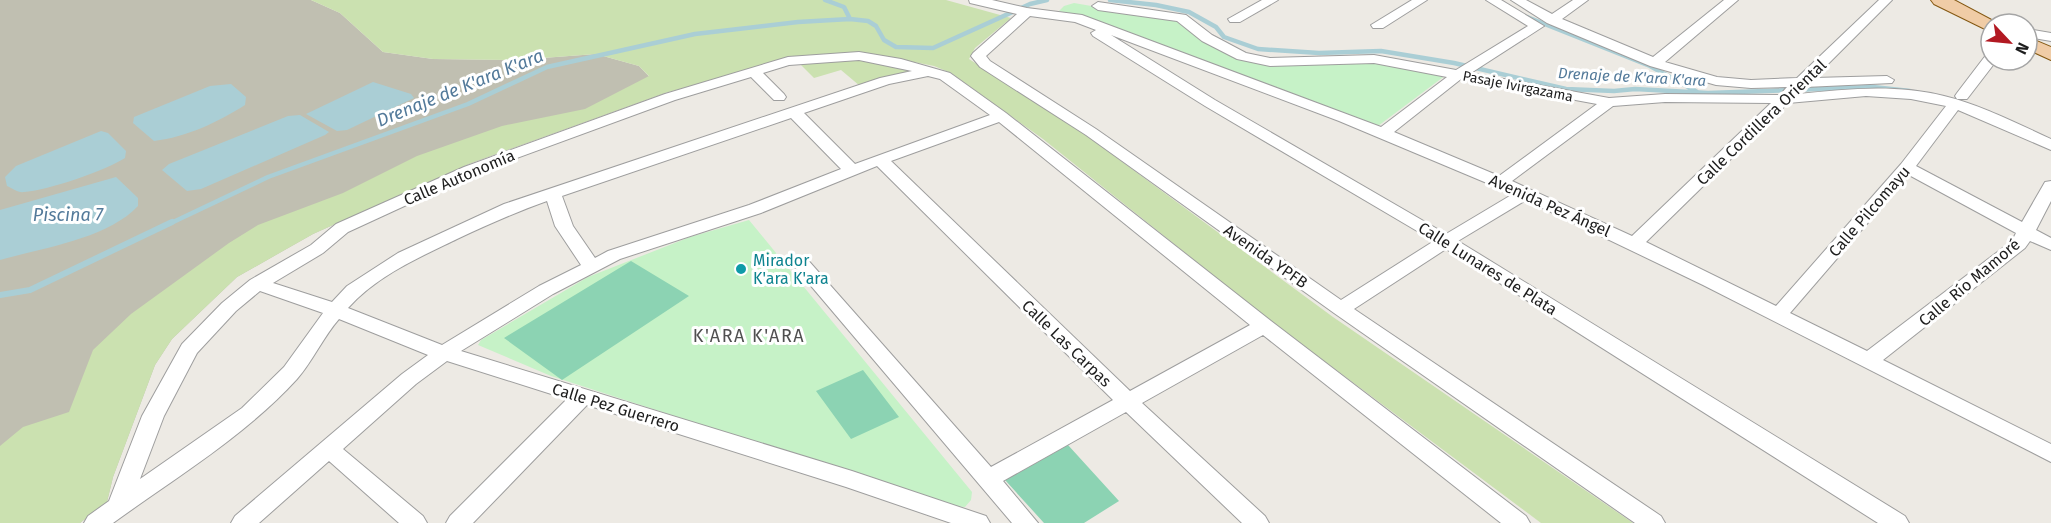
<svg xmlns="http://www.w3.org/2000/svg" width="2051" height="523" font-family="'Fira Sans',sans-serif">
	<rect width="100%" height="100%" fill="#edeae4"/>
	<path fill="#c0bfb1" d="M 0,0 L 311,0 L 340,13 L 383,52 L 433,59 L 516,60 L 596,54 L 639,66 L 665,93 L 471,163 L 313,234 L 237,277 L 172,339 L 155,365 L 113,477 L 107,502 L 80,523 L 0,523 Z"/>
	<path fill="#cbe1b0" d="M 311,0 L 946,0 L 1011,18 L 975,48 L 969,59 L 1083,133 L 1333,317 L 1633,523 L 1541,523 L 1264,316 L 1043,139 L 951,73 L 934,66 L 914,62 L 916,72 L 860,86 L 841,70 L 814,78 L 793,57 L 665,93 L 471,163 L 313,234 L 237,277 L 172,339 L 155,365 L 113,477 L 107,502 L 80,523 L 0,523 L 0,446 L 23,427 L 69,412 L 93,350 L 131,314 L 229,243 L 258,225 L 343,193 L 417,156 L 502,126 L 585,109 L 649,76 L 639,66 L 596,54 L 516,60 L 433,59 L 383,52 L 340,13 Z"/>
	<path fill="#c6f2c7" d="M 1074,3 L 1178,21 L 1240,58 L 1374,62 L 1446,75 L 1378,126 L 1083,17 L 1059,11 L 1064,6 Z
		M 749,220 L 972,492 L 971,500 L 965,507 L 952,506 L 551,376 L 478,345 L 481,340 L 588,277 L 690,237 Z"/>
	<path fill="#8cd3b3" d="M 631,261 L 689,296 L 562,380 L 504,338 Z
		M 863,370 L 899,417 L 851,439 L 816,391 Z
		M 1068,445 L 1119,501 L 1084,523 L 1044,523 L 1005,480 Z"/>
	<path fill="#aaced5" d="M 373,82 L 411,94 L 414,98 L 347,130 L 337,131 L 306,114 Z
		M 231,84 L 246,97 L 245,105 C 218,122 187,137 154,141 L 133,123 L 134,117 L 210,86 Z
		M 300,115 L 329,132 L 325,135 L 201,189 L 187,191 L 162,170 L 169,164 L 288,116 Z
		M 101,131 L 108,133 L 126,151 L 125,158 C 107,170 46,191 24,192 C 18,193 12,188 7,186 L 5,177 L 16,166 Z
		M 116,177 L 138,198 L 138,206 C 107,239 42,248 0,260 L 0,210 Z"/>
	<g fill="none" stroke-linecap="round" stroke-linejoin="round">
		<path stroke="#aaced5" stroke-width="4.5" d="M 825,0 L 844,7 L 850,19
			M 1110,0 L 1156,5 L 1189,12 L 1216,27 L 1224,37 L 1258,49 L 1319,53 L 1381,51 L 1454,63 L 1566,89 L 1614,91 L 1635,89 L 1708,93 L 1873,87 L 1910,91
			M 1527,17 L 1650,66 L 1699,93
			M 169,224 L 268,177 L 468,104 L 547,67 L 695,34 L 798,22 L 850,19 L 868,21 L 876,26 L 884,40 L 896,47 L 933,48 L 1030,4 L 1047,0"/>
		<path stroke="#aaced5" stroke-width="6" d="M 0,295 L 30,290 L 172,222"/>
		<g stroke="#9e9e9e" stroke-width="2">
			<path id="minor" d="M 969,0 L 992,0 L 1027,8 L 1082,15 L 1381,127 L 1447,77 L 1374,63 L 1270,66 L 1237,59 L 1202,41 L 1177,21 L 1098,10 L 1092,6 L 1098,2 L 1186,15 L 1212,35 L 1246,53 L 1270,58 L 1374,55 L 1456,70 L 1528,26 L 1486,0 L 1501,0 L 1544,26 L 1471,73 L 1609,98 L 1665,94 L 1780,95 L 1787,87 L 1751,88 L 1716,85 L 1650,66 L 1547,23 L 1511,0 L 1526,0 L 1552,14 L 1573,0 L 1588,0 L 1562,19 L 1653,57 L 1724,0 L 1738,0 L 1665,62 L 1717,77 L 1751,80 L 1797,78 L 1879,0 L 1892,0 L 1814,78 L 1887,76 L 1894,80 L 1892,83 L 1805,87 L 1798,94 C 1847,89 1896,84 1944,96 C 1981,105 2016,123 2051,139 L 2051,150 L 1958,110 L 1916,166 L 2022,222 L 2045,182 L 2051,181 L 2051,201 L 2036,230 L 2051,238 L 2051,250 L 2030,241 L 2025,248 L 1883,360 L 2051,444 L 2051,462 L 1703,285 L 1526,200 L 1458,241 L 1905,516 L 1909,523 L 1878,523 L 1446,249 L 1354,309 L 1661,516 L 1665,523 L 1635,523 L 1334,313 L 1086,135 L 980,67 L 971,56 L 973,53 L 1017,14 L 970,3 ZM 1030,16 L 1075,22 L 1096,30 L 1091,33 L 1093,36 L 1205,106 L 1434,241 L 1341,300 L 1096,129 L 990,61 L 986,56 ZM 1111,35 L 1339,121 L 1513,194 L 1446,234 L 1215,100 ZM 1461,79 L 1597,104 L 1499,176 L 1394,132 ZM 1866,96 L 1911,99 L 1946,106 L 1901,164 L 1776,306 L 1646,242 L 1788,103 ZM 1665,102 L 1771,103 L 1632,236 L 1512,181 L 1613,106 ZM 1909,175 L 2016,233 L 2012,241 L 1867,351 L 1790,313 Z
				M 1262,0 L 1278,0 L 1240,22 L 1230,22 L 1228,19 Z
				M 1412,0 L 1427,0 L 1383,28 L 1373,28 L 1371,25 Z
				M 2027,29 L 2051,33 L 2051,41 L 2027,37 Z
				M 859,52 L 901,59 L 950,73 L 1006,113 L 1271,321 L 1526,516 L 1530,523 L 1501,523 L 1263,335 L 1142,403 L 1265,516 L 1269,523 L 1242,523 L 1126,412 L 1003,481 L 1038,523 L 1012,523 L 795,267 L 792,263 L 795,259 L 807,259 L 991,467 L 1113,400 L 877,166 L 761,213 L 620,259 L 553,294 L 461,351 L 852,471 L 986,516 L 990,523 L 951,523 L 846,487 L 587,405 L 473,523 L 446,523 L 450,516 L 567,399 L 447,361 L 416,384 L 343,449 L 423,516 L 427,523 L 399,523 L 329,461 L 259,523 L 231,523 L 235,516 L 402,374 L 428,355 L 339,319 C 323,337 313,361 297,379 C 245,436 175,478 113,523 L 84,523 L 88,516 L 109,501 L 142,416 L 182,344 L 222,303 L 250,280 L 311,245 L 336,224 L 464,167 L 665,94 L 788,57 ZM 859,60 L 912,71 L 880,78 L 504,204 L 398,253 L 347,286 L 332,302 L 273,283 L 323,253 L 348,232 L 476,173 L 675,100 L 751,77 L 774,100 L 784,100 L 786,97 L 784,94 L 763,73 L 789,65 ZM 928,76 L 940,79 L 990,115 L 855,164 L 804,113 L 889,84 ZM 791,118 L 841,169 L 749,205 L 608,251 L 595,258 L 573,226 L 562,196 ZM 999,122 L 1250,325 L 1130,391 L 891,161 ZM 547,201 L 555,226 L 581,265 L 539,286 L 442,345 L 348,308 C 378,275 418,258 457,239 C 487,225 516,212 547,201 ZM 260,291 L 323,313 L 284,367 L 242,408 L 140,479 L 164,416 L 197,353 L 236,311 Z
				M 1991,54 L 1991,60 L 1997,60 L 1967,99 L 1957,99 L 1955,96 L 1957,93 L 1986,55 Z"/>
		</g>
		<g stroke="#845812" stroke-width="2">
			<path id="major" d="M 1931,0 L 1954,0 L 1999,24 L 1991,24 L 1991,30 L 1985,29 L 1934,4 Z
				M 2027,37 L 2051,47 L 2051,60 L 2027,49 Z"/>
		</g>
		<use href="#minor" fill="#fff" fill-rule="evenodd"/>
		<use href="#major" fill="#f0cca6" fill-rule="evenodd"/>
	</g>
	<circle fill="#0f9aa8" stroke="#fff" stroke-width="2" cx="741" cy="269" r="6"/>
	<g text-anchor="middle" stroke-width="6" stroke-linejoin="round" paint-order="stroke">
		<g font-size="14" fill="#1d1d1d" stroke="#fff">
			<text transform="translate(1518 86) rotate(11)" y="5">Pasaje Ivirgazama</text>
		</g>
		<g font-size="15" font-style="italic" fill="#537a9a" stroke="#fff">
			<text transform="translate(1632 77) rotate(3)" y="5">Drenaje de K'ara K'ara</text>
		</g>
		<g font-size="16" fill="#1d1d1d" stroke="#fff">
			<text transform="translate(1761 122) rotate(-44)" y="6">Calle Cordillera Oriental</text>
			<text transform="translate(459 177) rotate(-23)" y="6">Calle Autonomía</text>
			<text transform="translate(1550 205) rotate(24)" y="6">Avenida Pez Ángel</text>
			<text transform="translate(1869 211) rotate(-49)" y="6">Calle Pilcomayu</text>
			<text transform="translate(1266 256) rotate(35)" y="6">Avenida YPFB</text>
			<text transform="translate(1488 268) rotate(32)" y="6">Calle Lunares de Plata</text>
			<text transform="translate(1969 282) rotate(-40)" y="6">Calle Río Mamoré</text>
			<text transform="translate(1067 343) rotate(44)" y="6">Calle Las Carpas</text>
			<text transform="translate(616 407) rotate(17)" y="6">Calle Pez Guerrero</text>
		</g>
		<g font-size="16" fill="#0d838f" stroke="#fff" text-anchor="start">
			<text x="753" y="266">Mirador<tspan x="753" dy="18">K'ara K'ara</tspan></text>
		</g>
		<g font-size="18" font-style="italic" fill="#537a9a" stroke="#fff">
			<text transform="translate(460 88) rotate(-22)" y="6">Drenaje de K'ara K'ara</text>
			<text x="68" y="221">Piscina 7</text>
		</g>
		<g font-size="18" letter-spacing="1.5" fill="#505050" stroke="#fff">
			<text x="749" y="342">K'ARA K'ARA</text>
		</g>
	</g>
	<g transform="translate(2009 42) rotate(116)"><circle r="28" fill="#ffffff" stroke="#a5a5a5" stroke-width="1.5"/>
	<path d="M0-4.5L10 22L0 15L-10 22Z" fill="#b21922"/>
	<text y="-9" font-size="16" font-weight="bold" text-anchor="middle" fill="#1d1d1d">N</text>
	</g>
</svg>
